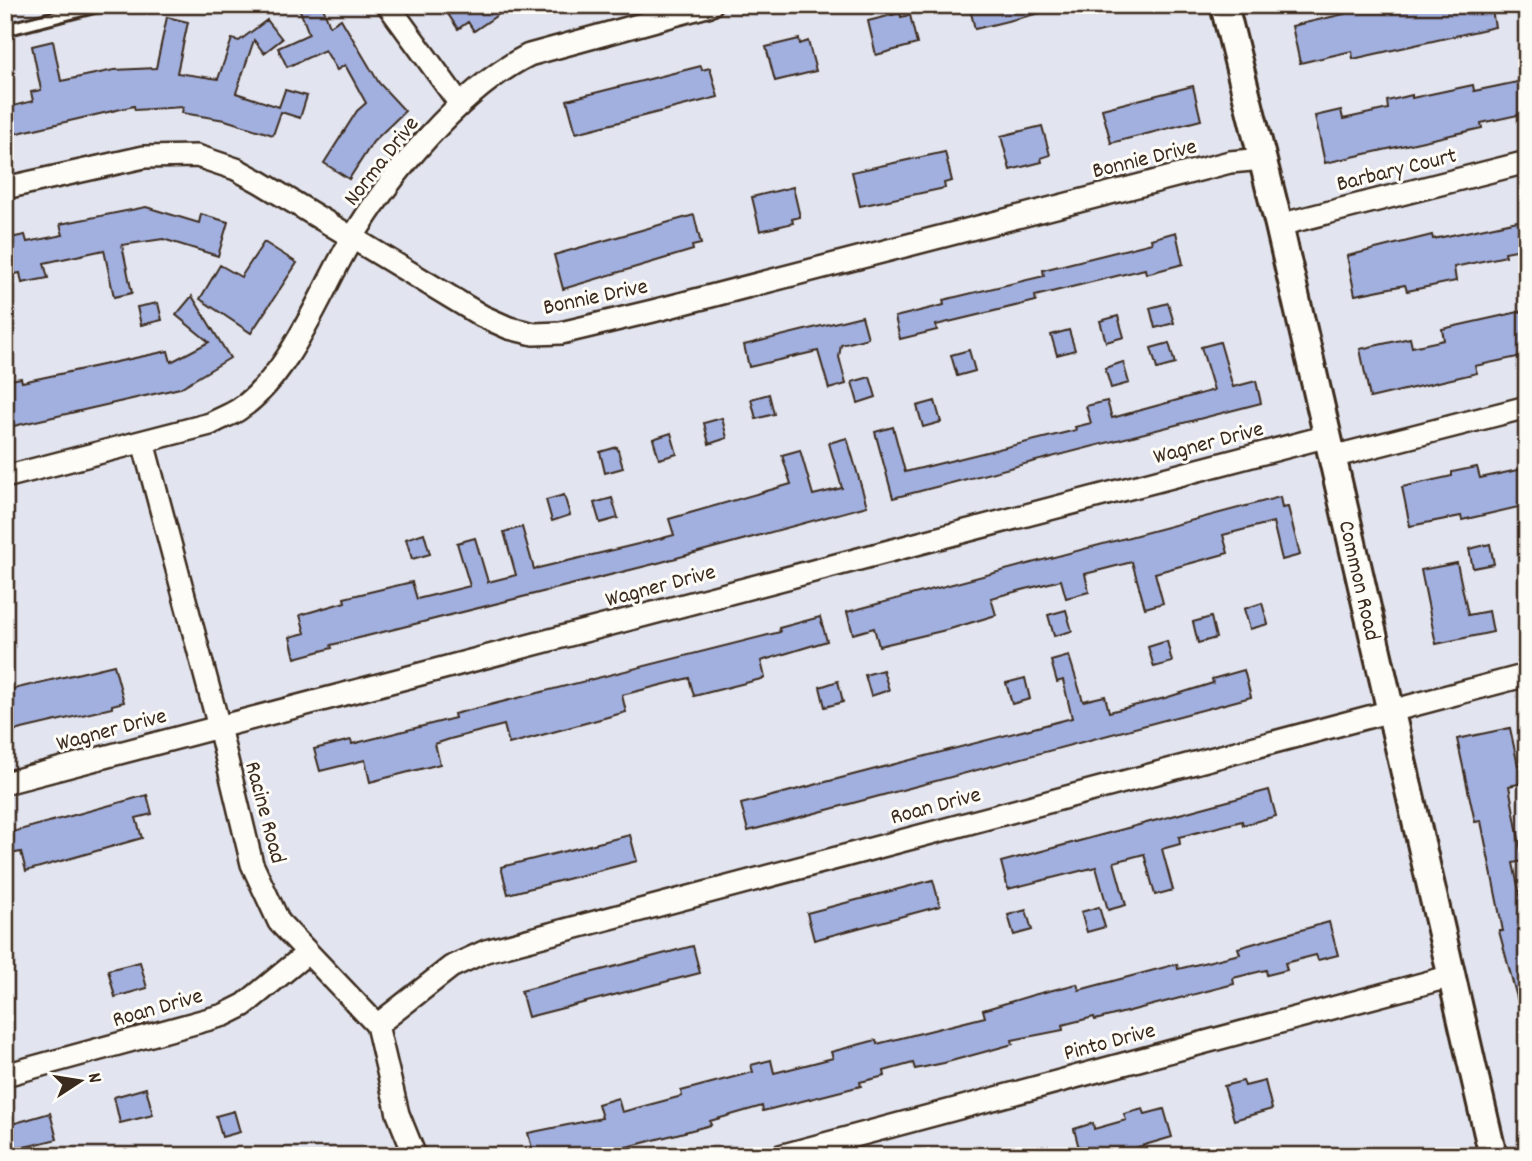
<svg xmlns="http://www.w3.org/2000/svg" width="1532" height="1161" font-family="Dekko,sans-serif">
	<rect width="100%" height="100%" fill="#e2e5f0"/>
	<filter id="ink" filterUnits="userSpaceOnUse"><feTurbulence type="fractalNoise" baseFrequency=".0143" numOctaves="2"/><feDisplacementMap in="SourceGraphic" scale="14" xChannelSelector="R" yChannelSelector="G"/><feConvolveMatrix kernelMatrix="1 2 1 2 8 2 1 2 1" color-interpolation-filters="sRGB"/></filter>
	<g filter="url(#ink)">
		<path fill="#a2b0df" stroke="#3b2a1e" stroke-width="2" d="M 298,5 L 322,5 L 330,26 L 341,19 L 379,83 L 405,111 L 373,142 L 349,179 L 324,163 L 357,111 L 366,103 L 345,65 L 337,70 L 325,50 L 287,67 L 278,48 L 309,34 Z
			M 442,5 L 512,5 L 474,31 L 468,22 L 458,29 Z
			M 969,5 L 1048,5 L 1048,11 L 975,29 Z
			M 1369,5 L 1491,5 L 1495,27 L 1353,59 L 1352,51 L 1300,63 L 1292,26 L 1344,14 L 1343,11 Z
			M 900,13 L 901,17 L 910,15 L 917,44 L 876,55 L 868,21 Z
			M 167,17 L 188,22 L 177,73 L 218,79 L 232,39 L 239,41 L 267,20 L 282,39 L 264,53 L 254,40 L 236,93 L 279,107 L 285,90 L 307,96 L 300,118 L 281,112 L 273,135 L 225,120 L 182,113 L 183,107 L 135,110 L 134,106 L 5,136 L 5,108 L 33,101 L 31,92 L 41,90 L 32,46 L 53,41 L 61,81 L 114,70 L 156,68 Z
			M 799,39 L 800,44 L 808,41 L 816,71 L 775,81 L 766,47 Z
			M 701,66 L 702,70 L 710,68 L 718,97 L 576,133 L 567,100 Z
			M 1527,80 L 1527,113 L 1481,123 L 1482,128 L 1325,163 L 1315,116 L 1341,110 L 1343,119 L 1388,109 L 1387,101 L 1412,95 L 1412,98 L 1473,85 L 1474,91 Z
			M 1193,86 L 1201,120 L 1111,143 L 1102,109 Z
			M 1042,126 L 1050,155 L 1041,158 L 1042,162 L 1010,170 L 1001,136 Z
			M 945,152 L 952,181 L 944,183 L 945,188 L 860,206 L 852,172 Z
			M 793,187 L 800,217 L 792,219 L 793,223 L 760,231 L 752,197 Z
			M 146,207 L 199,223 L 201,214 L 228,222 L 218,256 L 163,239 L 122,245 L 132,293 L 114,297 L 104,250 L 44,263 L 48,278 L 22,283 L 20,273 L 5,276 L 5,239 L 25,235 L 27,242 L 63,235 L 60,224 Z
			M 694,215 L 701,244 L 692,246 L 693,250 L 563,289 L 554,255 Z
			M 1527,219 L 1527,248 L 1505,252 L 1506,256 L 1454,267 L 1456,281 L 1407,291 L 1405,285 L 1355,295 L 1347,256 L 1432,235 L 1433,239 Z
			M 1176,232 L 1183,264 L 1146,274 L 1145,269 L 1035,296 L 1036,301 L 936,325 L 937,330 L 900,339 L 895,317 L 944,305 L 943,300 L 1044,276 L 1043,270 L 1152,243 L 1151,239 Z
			M 264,242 L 297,263 L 251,333 L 200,299 L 220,265 L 241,277 Z
			M 192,296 L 230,358 L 180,388 L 5,428 L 5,381 L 21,378 L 22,382 L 168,351 L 171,362 L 209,342 L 176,315 Z
			M 158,303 L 162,320 L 141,325 L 137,307 Z
			M 1168,303 L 1174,323 L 1155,328 L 1150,308 Z
			M 1523,311 L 1527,355 L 1475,366 L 1477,373 L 1370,398 L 1360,349 L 1410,338 L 1412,347 L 1444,340 L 1442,329 Z
			M 862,316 L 868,338 L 841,345 L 839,357 L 846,384 L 829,389 L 818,351 L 749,367 L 744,345 Z
			M 1118,316 L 1124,337 L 1106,342 L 1100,321 Z
			M 1069,330 L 1075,350 L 1057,355 L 1051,335 Z
			M 1220,342 L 1233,387 L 1256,381 L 1261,403 L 893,498 L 875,432 L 893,427 L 905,472 L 1076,430 L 1075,427 L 1091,423 L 1086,406 L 1107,401 L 1112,418 L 1214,390 L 1201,347 Z
			M 1169,343 L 1175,364 L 1157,369 L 1151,348 Z
			M 969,350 L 975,371 L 957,376 L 951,355 Z
			M 1123,362 L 1129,383 L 1111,388 L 1105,368 Z
			M 870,377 L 876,397 L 858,403 L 852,382 Z
			M 769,394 L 774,414 L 756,419 L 751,399 Z
			M 935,401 L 941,422 L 923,427 L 917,406 Z
			M 722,418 L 727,438 L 709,444 L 704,423 Z
			M 671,433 L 677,454 L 659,459 L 653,439 Z
			M 847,438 L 867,506 L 658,563 L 331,645 L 332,648 L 295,658 L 290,637 L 305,633 L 300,615 L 345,602 L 344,598 L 412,582 L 417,599 L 470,586 L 457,543 L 475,538 L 488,582 L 516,575 L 504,532 L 522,527 L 534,569 L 659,539 L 674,535 L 669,519 L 791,484 L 782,455 L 800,450 L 813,495 L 842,488 L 829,443 Z
			M 617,447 L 623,468 L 605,473 L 600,452 Z
			M 1477,467 L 1480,478 L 1527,468 L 1527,505 L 1462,520 L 1461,516 L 1410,526 L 1402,487 L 1452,476 L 1452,472 Z
			M 564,495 L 570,515 L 552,521 L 546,500 Z
			M 1280,497 L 1282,508 L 1288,507 L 1300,555 L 1282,560 L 1273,522 L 1223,535 L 1228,553 L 1155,573 L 1163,603 L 1145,608 L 1132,562 L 1085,574 L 1089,592 L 1066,598 L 1061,580 L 991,598 L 996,615 L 950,629 L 879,646 L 874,628 L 853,634 L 847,612 Z
			M 612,498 L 618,518 L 600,523 L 594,503 Z
			M 424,533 L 430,554 L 412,559 L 406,539 Z
			M 1490,544 L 1494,564 L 1473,568 L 1469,549 Z
			M 1457,563 L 1468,615 L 1489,611 L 1493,632 L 1436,644 L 1421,570 Z
			M 1262,603 L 1268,624 L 1250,629 L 1244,609 Z
			M 1066,610 L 1072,631 L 1054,636 L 1048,615 Z
			M 820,617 L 827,641 L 761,661 L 765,678 L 694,696 L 689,678 L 622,695 L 626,712 L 509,744 L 504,725 L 450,739 L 435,744 L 440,764 L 370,782 L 365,760 L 320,771 L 314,749 L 351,740 L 352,744 L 455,718 L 454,714 L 780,632 L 779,628 Z
			M 1211,617 L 1216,638 L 1198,643 L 1193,622 Z
			M 1167,641 L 1172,662 L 1154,667 L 1148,647 Z
			M 1069,656 L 1083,701 L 1105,696 L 1109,712 L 1165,698 L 1213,683 L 1212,679 L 1244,670 L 1251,697 L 748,831 L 741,804 L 1072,718 L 1063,680 L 1057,682 L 1051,661 Z
			M 114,665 L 124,702 L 112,705 L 112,708 L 5,733 L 5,691 Z
			M 883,670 L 889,690 L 871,696 L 865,675 Z
			M 1025,678 L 1030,699 L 1012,704 L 1006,683 Z
			M 838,681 L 843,702 L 825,707 L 820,687 Z
			M 1510,728 L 1518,766 L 1527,765 L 1527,782 L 1509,786 L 1523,861 L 1513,863 L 1527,928 L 1527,1008 L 1520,1009 L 1499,931 L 1503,931 L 1481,821 L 1475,822 L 1457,739 Z
			M 1269,790 L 1276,816 L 1243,825 L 1242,821 L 1179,837 L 1180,844 L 1162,849 L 1173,890 L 1155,895 L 1144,854 L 1114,862 L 1126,905 L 1108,910 L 1096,867 L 1008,889 L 1001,862 Z
			M 147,795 L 152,814 L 136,818 L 142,838 L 26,871 L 21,852 L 5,855 L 5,834 Z
			M 630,835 L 637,861 L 508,894 L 501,867 Z
			M 933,880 L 940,906 L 814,940 L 807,913 Z
			M 1099,907 L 1105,927 L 1087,932 L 1081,912 Z
			M 1026,910 L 1032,930 L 1014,935 L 1008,915 Z
			M 1329,922 L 1338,955 L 1318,960 L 1316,955 L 1285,963 L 1287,970 L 1267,975 L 1266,970 L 1233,978 L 1234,984 L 1095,1020 L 1094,1017 L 1062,1025 L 1063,1030 L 1012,1040 L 1013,1044 L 944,1063 L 915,1069 L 913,1063 L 884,1071 L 885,1076 L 860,1082 L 861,1086 L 763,1111 L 762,1106 L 710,1121 L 711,1125 L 612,1151 L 610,1147 L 576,1156 L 534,1156 L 528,1133 L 602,1118 L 598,1104 L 618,1098 L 622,1112 L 682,1096 L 681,1091 L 753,1072 L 751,1065 L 771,1060 L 774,1073 L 833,1058 L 831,1052 L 876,1040 L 877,1044 L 985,1017 L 983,1010 L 1033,995 L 1077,984 L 1079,990 L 1177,964 L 1178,969 L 1240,954 L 1238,948 Z
			M 693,946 L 700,973 L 528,1017 L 521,991 Z
			M 140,962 L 147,988 L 115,997 L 108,970 Z
			M 1243,1081 L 1245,1086 L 1265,1081 L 1272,1109 L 1234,1120 L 1224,1086 Z
			M 146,1088 L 153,1115 L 120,1123 L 114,1097 Z
			M 1143,1109 L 1145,1114 L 1164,1109 L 1172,1137 L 1107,1156 L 1081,1156 L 1074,1129 L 1093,1123 L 1094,1129 L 1126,1120 L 1124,1114 Z
			M 234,1111 L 240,1132 L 222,1137 L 216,1116 Z
			M 50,1113 L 57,1139 L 5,1152 L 5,1126 Z"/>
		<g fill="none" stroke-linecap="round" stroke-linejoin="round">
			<g stroke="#3b2a1e" stroke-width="16">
				<path id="service" d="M 5,30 L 102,5"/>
			</g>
			<g stroke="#3b2a1e" stroke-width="26">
				<path id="minor" d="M 388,5 L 460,104
					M 5,188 L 144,157 L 197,156 L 236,169 L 260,182 L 482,316 L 509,328 L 534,334 L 561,333 L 653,311 L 1230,162 L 1263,159
					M 1279,225 L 1527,162
					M 143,442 L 219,727 L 252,864 L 279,922 L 377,1025 L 398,1114 L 415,1156
					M 1332,457 L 1527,407
					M 5,477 L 210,424 C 219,419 230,415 238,410 C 289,377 320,293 350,242 C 388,177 462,88 529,55 L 711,5
					M 5,783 L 1328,436
					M 377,1025 L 451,967 L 486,951 L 1527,675
					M 5,1075 L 224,1015 L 244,1005 L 306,954
					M 780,1156 L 1452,976"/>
			</g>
			<g stroke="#3b2a1e" stroke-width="32">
				<path id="tertiary" d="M 1224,5 L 1279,225 L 1493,1156"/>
			</g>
			<use href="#service" stroke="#fdfcf7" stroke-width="10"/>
			<use href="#minor" stroke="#fdfcf7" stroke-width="21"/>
			<use href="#tertiary" stroke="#fdfcf7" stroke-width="26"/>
		</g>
	</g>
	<g text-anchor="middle" stroke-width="6" stroke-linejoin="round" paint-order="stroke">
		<g font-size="23" fill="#3b2a1e" stroke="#fdfcf7">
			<text transform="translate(1144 157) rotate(-14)" y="8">Bonnie Drive</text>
			<text transform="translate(380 160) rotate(-52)" y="8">Norma Drive</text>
			<text transform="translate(1396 168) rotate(-14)" y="8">Barbary Court</text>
			<text transform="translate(595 295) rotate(-12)" y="8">Bonnie Drive</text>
			<text transform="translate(1208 441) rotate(-15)" y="8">Wagner Drive</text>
			<text transform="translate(1361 580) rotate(77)" y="8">Common Road</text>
			<text transform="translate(660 584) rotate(-15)" y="8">Wagner Drive</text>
			<text transform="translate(111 728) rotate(-15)" y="8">Wagner Drive</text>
			<text transform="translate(935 804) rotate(-15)" y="8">Roan Drive</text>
			<text transform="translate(267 812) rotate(75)" y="8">Racine Road</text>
			<text transform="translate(157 1006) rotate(-16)" y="8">Roan Drive</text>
			<text transform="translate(1109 1040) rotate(-15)" y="8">Pinto Drive</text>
		</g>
	</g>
	<rect width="1532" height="1161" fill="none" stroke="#fdfcf7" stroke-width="28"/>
	<rect x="14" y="14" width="1504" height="1133" fill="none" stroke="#3b2a1e" stroke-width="2.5" filter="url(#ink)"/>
	<g transform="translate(80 1081) rotate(78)" stroke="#fdfcf7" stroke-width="5" paint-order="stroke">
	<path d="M0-5L12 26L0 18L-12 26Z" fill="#3b2a1e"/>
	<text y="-10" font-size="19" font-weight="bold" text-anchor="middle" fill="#3b2a1e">N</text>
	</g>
</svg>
